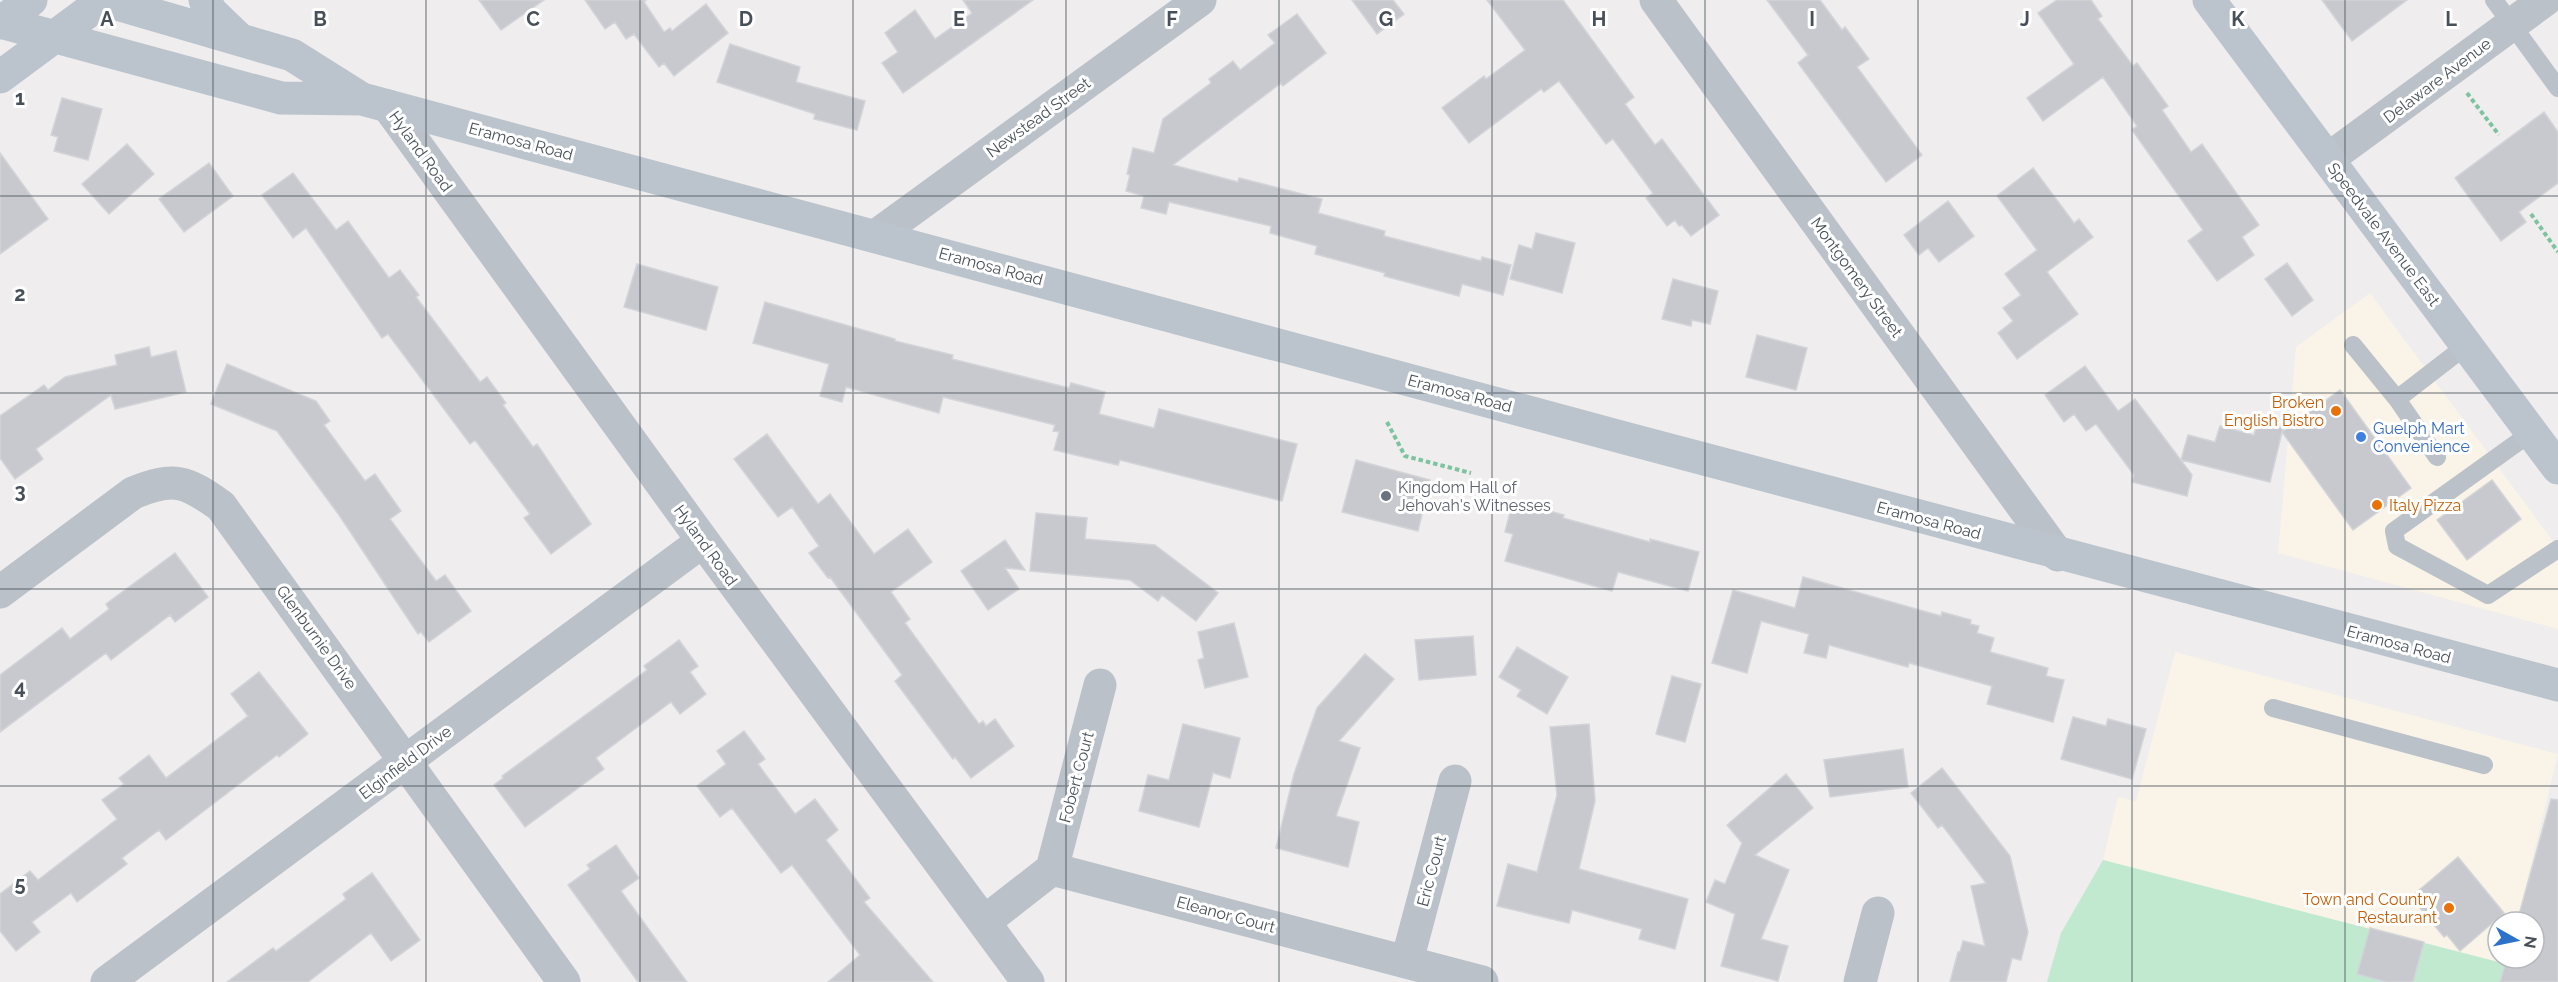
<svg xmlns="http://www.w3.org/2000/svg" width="2558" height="982" font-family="Raleway,sans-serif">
	<rect width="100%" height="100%" fill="#efeded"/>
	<path fill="#f9f4e7" d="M 2370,293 L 2558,548 L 2558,629 L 2278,553 L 2296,347 Z
		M 2175,652 L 2558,754 L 2517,922 L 2498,922 L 2498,958 L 2508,958 L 2506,964 L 2103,860 L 2118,797 L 2136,801 Z"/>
	<path fill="#c0e9cf" d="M 2103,860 L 2506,964 L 2501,982 L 2047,982 L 2061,933 Z"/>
	<path fill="#c7c9cf" stroke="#d2d4d8" stroke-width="1.5" d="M 479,0 L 544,0 L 501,30 Z
		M 585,0 L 646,0 L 644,2 L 664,32 L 670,28 L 672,31 L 706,4 L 728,33 L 674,76 L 664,63 L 659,67 L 634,34 L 626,39 L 615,22 L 605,29 Z
		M 963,0 L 1033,0 L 903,93 L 882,63 L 898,52 L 885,33 L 915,10 L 935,39 L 972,13 Z
		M 1352,0 L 1393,0 L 1404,14 L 1377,34 Z
		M 1487,0 L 1563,0 L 1634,97 L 1625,104 L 1655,145 L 1662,139 L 1719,215 L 1691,236 L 1682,225 L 1679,226 L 1675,220 L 1667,226 L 1646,198 L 1653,193 L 1613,139 L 1606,144 L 1559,81 L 1544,92 L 1541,89 L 1469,143 L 1442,108 L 1484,76 L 1486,79 L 1525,50 Z
		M 1767,0 L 1820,0 L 1842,30 L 1845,27 L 1869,59 L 1857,67 L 1922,155 L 1886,182 L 1798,63 L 1808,55 Z
		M 2057,0 L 2091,0 L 2102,16 L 2098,19 L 2133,66 L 2137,63 L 2168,106 L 2162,110 L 2191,152 L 2202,144 L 2259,225 L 2242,237 L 2254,255 L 2217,281 L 2188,241 L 2203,230 L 2132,130 L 2137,126 L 2103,77 L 2043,121 L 2027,98 L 2074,64 L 2038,13 Z
		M 2322,0 L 2407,0 L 2352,41 Z
		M 1297,14 L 1326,53 L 1283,86 L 1281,83 L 1173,165 L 1238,182 L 1239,178 L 1322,199 L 1318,213 L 1385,231 L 1384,236 L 1481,261 L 1482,257 L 1511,265 L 1503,295 L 1462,284 L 1459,296 L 1384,276 L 1385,273 L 1315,254 L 1317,246 L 1270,233 L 1271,226 L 1169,202 L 1166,214 L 1141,208 L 1144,196 L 1126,191 L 1130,175 L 1127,174 L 1133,148 L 1154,153 L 1163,119 L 1211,83 L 1209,79 L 1233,61 L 1240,70 L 1275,43 L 1268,35 Z
		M 730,44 L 800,67 L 796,82 L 865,101 L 857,130 L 814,119 L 815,114 L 717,82 Z
		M 62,98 L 102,109 L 88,160 L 54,151 L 58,137 L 51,135 Z
		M 2544,112 L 2558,132 L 2558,183 L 2519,212 L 2526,222 L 2501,241 L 2455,178 Z
		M 127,144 L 154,174 L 109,214 L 82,184 Z
		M 0,153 L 48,219 L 0,254 Z
		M 209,163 L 233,196 L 184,232 L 159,199 Z
		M 2033,168 L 2074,223 L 2079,219 L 2093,237 L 2047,272 L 2078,314 L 2017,359 L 1998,333 L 2013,321 L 2003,308 L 2021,295 L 2005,274 L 2037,250 L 1997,196 Z
		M 293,173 L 336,230 L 348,221 L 389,278 L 400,270 L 419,295 L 416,297 L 480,382 L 487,377 L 506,403 L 503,405 L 533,447 L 537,444 L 591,524 L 551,554 L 524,518 L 530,514 L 475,440 L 470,444 L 388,334 L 382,338 L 306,228 L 293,238 L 262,195 Z
		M 1948,201 L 1974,236 L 1939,262 L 1928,248 L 1919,255 L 1904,235 Z
		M 1536,233 L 1575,243 L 1562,293 L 1510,279 L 1519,245 L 1532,249 Z
		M 2287,263 L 2313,300 L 2292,316 L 2265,279 Z
		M 637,264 L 718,287 L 706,330 L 624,307 Z
		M 1673,279 L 1718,291 L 1710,324 L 1692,320 L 1691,326 L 1662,319 Z
		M 765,302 L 895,339 L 895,341 L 953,355 L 952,359 L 1069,388 L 1071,383 L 1105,392 L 1099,414 L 1154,428 L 1159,409 L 1297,444 L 1282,501 L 1120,460 L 1118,465 L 1054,450 L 1059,432 L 1053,431 L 1055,425 L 943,397 L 939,413 L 846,387 L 842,402 L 820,396 L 829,364 L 753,343 Z
		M 1757,335 L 1807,348 L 1796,390 L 1746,377 Z
		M 149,347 L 151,357 L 176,351 L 186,392 L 115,409 L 111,395 L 36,449 L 43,459 L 15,479 L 0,458 L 0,416 L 44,385 L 48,390 L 65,377 L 117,365 L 115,355 Z
		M 227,364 L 316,401 L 330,421 L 324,425 L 365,481 L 375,474 L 401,511 L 390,519 L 436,581 L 445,575 L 471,611 L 429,642 L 421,632 L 418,634 L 339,515 L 277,431 L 211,404 Z
		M 2085,366 L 2118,411 L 2135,399 L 2192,475 L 2187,496 L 2132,482 L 2134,475 L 2096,424 L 2086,431 L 2074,414 L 2064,422 L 2045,395 Z
		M 2340,390 L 2411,488 L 2353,530 L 2282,432 L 2270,482 L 2181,460 L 2188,435 L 2215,442 L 2220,426 L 2254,435 L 2258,419 L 2284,426 L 2282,432 Z
		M 767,434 L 818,504 L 830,494 L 874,554 L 908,529 L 932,562 L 891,592 L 910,619 L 905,623 L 979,724 L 983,721 L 986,726 L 995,719 L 1014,746 L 971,778 L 955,757 L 953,759 L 895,681 L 902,675 L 830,577 L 828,578 L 809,553 L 819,546 L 792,507 L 778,517 L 734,459 Z
		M 1356,460 L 1430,480 L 1418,531 L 1342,512 Z
		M 2492,480 L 2521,519 L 2467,560 L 2437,520 Z
		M 1521,503 L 1564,515 L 1563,518 L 1650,542 L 1650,539 L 1699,552 L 1688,591 L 1618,572 L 1612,591 L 1505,561 L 1513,534 L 1505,532 L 1512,504 L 1520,507 Z
		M 1036,513 L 1087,518 L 1085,539 L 1155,545 L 1218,593 L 1196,621 L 1162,595 L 1158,601 L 1130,580 L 1030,571 Z
		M 1005,540 L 1025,570 L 1005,568 L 1019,589 L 988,610 L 961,571 Z
		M 175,553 L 208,597 L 175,622 L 170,615 L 111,660 L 106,653 L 0,732 L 0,675 L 62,628 L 70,639 L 109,609 L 106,604 Z
		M 1803,577 L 1941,616 L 1942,612 L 1971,620 L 1970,624 L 1979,626 L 1977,633 L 1994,638 L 1990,652 L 2048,668 L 2046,676 L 2064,680 L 2053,722 L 1987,704 L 1992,686 L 1909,663 L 1908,667 L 1829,645 L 1826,658 L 1804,653 L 1809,634 L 1761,621 L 1747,673 L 1712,663 L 1733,590 L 1795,608 Z
		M 1234,623 L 1248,677 L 1205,688 L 1198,660 L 1204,658 L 1198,632 Z
		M 1473,636 L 1476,675 L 1419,680 L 1415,640 Z
		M 679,640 L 698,666 L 690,672 L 706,694 L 680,714 L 671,702 L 596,758 L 604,769 L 525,827 L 494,785 L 503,778 L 502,776 L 647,670 L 644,666 Z
		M 1517,647 L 1568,677 L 1547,714 L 1517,696 L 1521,690 L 1499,677 Z
		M 1365,654 L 1394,679 L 1339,741 L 1360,748 L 1336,816 L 1359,822 L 1348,867 L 1276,848 L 1294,774 L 1317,708 Z
		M 259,672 L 308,734 L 279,757 L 277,755 L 166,840 L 159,830 L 122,858 L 127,864 L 77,902 L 71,893 L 32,922 L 40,932 L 16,951 L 0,931 L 0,894 L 30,871 L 38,880 L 117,819 L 102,800 L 124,784 L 119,778 L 149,755 L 166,778 L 248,716 L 231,694 Z
		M 1672,676 L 1701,684 L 1685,742 L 1656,734 Z
		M 2073,717 L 2106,726 L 2108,719 L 2146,729 L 2132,779 L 2061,759 Z
		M 1183,724 L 1240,738 L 1230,778 L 1213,773 L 1199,827 L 1139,811 L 1148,775 L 1169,780 Z
		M 1589,724 L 1595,801 L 1579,869 L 1688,899 L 1675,949 L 1639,939 L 1642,929 L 1572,910 L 1569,923 L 1497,906 L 1508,864 L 1537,872 L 1557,795 L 1550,727 Z
		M 744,731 L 765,759 L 758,764 L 795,814 L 815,799 L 838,830 L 826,840 L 870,898 L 864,902 L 933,982 L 828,982 L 860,955 L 792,865 L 781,873 L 732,808 L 720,817 L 697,786 L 726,764 L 717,751 Z
		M 1903,749 L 1908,787 L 1830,797 L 1824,760 Z
		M 1942,768 L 2010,856 L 2028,932 L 2021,960 L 2012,958 L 2006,982 L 1950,982 L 1958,952 L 1960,952 L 1963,941 L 1985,946 L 1971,886 L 1986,883 L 1942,825 L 1938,828 L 1911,793 Z
		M 1786,774 L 1813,808 L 1755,855 L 1789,870 L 1761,939 L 1788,946 L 1778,981 L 1721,966 L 1735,914 L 1706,902 L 1715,880 L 1725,884 L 1742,843 L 1727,825 Z
		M 2551,799 L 2558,800 L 2558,982 L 2500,982 L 2507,958 L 2534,958 L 2534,922 L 2517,922 Z
		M 616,845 L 639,878 L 621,891 L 687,982 L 638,982 L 568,885 L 590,869 L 587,865 Z
		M 2458,857 L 2504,913 L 2460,951 L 2447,935 L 2444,937 L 2411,897 Z
		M 372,873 L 420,940 L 391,961 L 371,933 L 308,982 L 227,982 L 273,948 L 276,951 L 346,899 L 343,894 Z
		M 2370,928 L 2424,942 L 2413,982 L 2386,982 L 2357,974 Z"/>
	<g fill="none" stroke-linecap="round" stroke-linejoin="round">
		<path stroke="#7cc39f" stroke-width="4" stroke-dasharray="4.5 3" stroke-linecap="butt" d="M 2467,93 L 2499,135
			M 2531,214 L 2558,252
			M 1387,422 L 1405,456 L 1471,473"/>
		<path stroke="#bac1c8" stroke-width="18" d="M 2494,0 L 2558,88
			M 2353,345 L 2397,399
			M 2532,432 L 2394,531 L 2397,546 L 2488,595 L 2558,549
			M 2437,457 L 2397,399 L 2467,345
			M 2273,708 L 2484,765"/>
		<path stroke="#bac1c8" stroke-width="33" d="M 1656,0 L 2058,555
			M 388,106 L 703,541 L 1028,982
			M 2328,159 L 2545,0
			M 877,235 L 1200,0
			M 0,592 L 133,493 C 174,476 186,481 221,506 L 564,982
			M 1052,869 L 1482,982
			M 1052,869 L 1100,685
			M 984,922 L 1052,869
			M 1407,961 L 1455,781
			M 107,982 L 703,541
			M 1860,982 L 1878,913"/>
		<path stroke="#bbc4cd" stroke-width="33" d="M 103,0 L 292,55 L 362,99
			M 205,0 L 211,12 L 238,38
			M 2209,0 L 2558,468
			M 0,22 L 281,98 L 362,99 L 388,106 C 1112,297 1833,498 2558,685
			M 0,23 L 31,0
			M 0,77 L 104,0"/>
	</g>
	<path fill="none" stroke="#475058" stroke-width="1.5" stroke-opacity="0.55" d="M 213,0 L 213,982M 426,0 L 426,982M 640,0 L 640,982M 853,0 L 853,982M 1066,0 L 1066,982M 1279,0 L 1279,982M 1492,0 L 1492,982M 1705,0 L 1705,982M 1918,0 L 1918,982M 2132,0 L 2132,982M 2345,0 L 2345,982M 0,196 L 2558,196M 0,393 L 2558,393M 0,589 L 2558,589M 0,786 L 2558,786"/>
	<g fill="#e8710a" stroke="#fff" stroke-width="2">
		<circle cx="2336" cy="411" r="6"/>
		<circle cx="2377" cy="505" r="6"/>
		<circle cx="2449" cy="908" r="6"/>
	</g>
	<circle fill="#3f7fe0" stroke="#fff" stroke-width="2" cx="2361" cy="437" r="6"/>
	<circle fill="#6b7280" stroke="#fff" stroke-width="2" cx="1386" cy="496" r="6"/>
	<g text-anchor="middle" stroke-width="6" stroke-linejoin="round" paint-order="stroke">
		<g font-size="16" fill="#475058" stroke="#fff">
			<text transform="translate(2437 80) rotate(-37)" y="6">Delaware Avenue</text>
			<text transform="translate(1038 117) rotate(-36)" y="6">Newstead Street</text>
			<text transform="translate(521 141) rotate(15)" y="6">Eramosa Road</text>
			<text transform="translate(421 151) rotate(54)" y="6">Hyland Road</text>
			<text transform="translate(2384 234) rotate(53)" y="6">Speedvale Avenue East</text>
			<text transform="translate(991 266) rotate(15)" y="6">Eramosa Road</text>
			<text transform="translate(1857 277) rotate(54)" y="6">Montgomery Street</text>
			<text transform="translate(1460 393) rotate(15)" y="6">Eramosa Road</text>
			<text transform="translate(1929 520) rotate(15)" y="6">Eramosa Road</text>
			<text transform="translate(706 545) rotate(54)" y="6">Hyland Road</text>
			<text transform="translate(317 637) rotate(54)" y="6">Glenburnie Drive</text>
			<text transform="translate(2399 644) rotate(15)" y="6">Eramosa Road</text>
			<text transform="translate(405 762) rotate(-37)" y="6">Elginfield Drive</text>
			<text transform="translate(1076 777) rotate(-75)" y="6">Fobert Court</text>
			<text transform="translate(1431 871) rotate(-75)" y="6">Eric Court</text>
			<text transform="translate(1226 914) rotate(15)" y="6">Eleanor Court</text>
		</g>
		<g font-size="16" fill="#c56008" stroke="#fff" text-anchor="end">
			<text x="2324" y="408">Broken<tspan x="2324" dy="18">English Bistro</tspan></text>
			<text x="2389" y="511" text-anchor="start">Italy Pizza</text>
			<text x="2437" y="905">Town and Country<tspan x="2437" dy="18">Restaurant</tspan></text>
		</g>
		<g font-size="16" fill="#366cbe" stroke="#fff" text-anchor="start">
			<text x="2373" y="434">Guelph Mart<tspan x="2373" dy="18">Convenience</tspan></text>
		</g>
		<g font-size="16" fill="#5b616d" stroke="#fff" text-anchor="start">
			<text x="1398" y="493">Kingdom Hall of<tspan x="1398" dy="18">Jehovah's Witnesses</tspan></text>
		</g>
	</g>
	<g font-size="20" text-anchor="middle" font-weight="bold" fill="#475058" stroke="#fff" stroke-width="6" stroke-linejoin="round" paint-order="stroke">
		<text x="107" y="26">A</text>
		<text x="320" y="26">B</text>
		<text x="533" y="26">C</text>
		<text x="746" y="26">D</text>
		<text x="959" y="26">E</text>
		<text x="1172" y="26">F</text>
		<text x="1386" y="26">G</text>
		<text x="1599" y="26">H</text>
		<text x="1812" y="26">I</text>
		<text x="2025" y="26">J</text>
		<text x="2238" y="26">K</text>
		<text x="2451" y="26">L</text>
		<text x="20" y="105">1</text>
		<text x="20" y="301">2</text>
		<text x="20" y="498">3</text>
		<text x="20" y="694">4</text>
		<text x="20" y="891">5</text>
	</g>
	<g transform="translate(2516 940) rotate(99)"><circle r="28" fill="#ffffff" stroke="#b5b9bc" stroke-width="1.5"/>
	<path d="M0-4.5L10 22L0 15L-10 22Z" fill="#2d72ca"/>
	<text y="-9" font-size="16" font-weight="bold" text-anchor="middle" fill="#475058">N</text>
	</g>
</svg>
